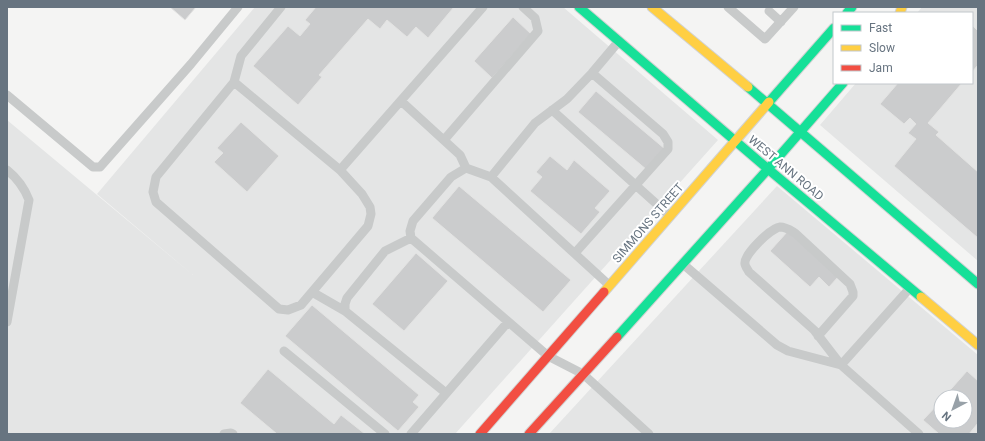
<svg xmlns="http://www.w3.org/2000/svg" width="985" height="441" font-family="Roboto,sans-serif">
	<rect width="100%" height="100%" fill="#f4f4f3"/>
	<path fill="#e4e5e5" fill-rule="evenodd" d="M 255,7 L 563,7 L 718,140 L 455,434 L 7,434 L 7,120 L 193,275 L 97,194 Z
		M 922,7 L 978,7 L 978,261 L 820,125 L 856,83 L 972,83 L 972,13 L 917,13 Z
		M 777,186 L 978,355 L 978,434 L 549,434 ZM 941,397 L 965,397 L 965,421 L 941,421 Z"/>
	<path fill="#cbcccd" stroke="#e3e3e2" d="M 170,7 L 196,7 L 185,20 Z
		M 316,7 L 454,7 L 428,38 L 416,27 L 407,37 L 387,20 L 380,29 L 368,19 L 319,75 L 322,77 L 298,105 L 253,66 L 288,26 L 300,36 L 310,24 L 305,20 Z
		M 513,17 L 531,34 L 492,78 L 474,61 Z
		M 972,25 L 978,31 L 978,65 L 972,72 Z
		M 898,83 L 962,83 L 928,123 L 939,132 L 936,135 L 978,172 L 978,238 L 894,166 L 916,139 L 908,133 L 916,124 L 910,118 L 904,124 L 880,104 Z
		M 596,91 L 665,149 L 647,170 L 578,112 Z
		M 241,122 L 279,156 L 247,192 L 214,162 L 223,153 L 217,148 Z
		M 550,156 L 567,170 L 574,160 L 610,191 L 595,208 L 600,212 L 581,234 L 530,191 L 542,177 L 536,172 Z
		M 459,186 L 571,280 L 543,312 L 432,218 Z
		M 788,231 L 838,277 L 829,287 L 819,277 L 810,287 L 770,251 Z
		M 416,253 L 448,281 L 404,331 L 372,304 Z
		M 312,305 L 419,395 L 413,402 L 419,407 L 398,431 L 285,336 Z
		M 268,369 L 334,424 L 341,415 L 365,434 L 277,434 L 240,403 Z
		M 967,371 L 978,381 L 978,423 L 969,434 L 939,434 L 923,420 L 941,401 L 941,421 L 965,421 L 965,397 L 944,397 Z"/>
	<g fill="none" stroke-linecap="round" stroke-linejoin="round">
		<g stroke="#d1d2d2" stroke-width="11">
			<path id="fast" d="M 579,7 L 768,169 L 921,297
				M 847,13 L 852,7
				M 748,87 L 978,284
				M 769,102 L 834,28
				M 617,337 L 768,169 L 843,83"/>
		</g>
		<g stroke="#d1d2d2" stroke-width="11">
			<path id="slow" d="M 652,7 L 748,87
				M 900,13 L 902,7
				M 604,292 L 769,102
				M 921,297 L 978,345"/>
		</g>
		<g stroke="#d1d2d2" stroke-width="11">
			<path id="jam" d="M 480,434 L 604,292
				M 529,434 L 617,337"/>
		</g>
		<path stroke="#c8caca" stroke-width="9" d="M 728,7 L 765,39 L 794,7
			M 769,11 L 781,22
			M 234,82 L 340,170 L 362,194 L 370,207 L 371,214 L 368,226 L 301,305 L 288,310 L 279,309 L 156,202 L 153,192 L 156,177 L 234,82 L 241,56 L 281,7
			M 7,95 L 93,167 L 100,167 L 191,64 L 238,7
			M 401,101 L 460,155 L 466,168 L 451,177 L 413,221 L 410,231 L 411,238 L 548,356 L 583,374 L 649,434
			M 552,110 L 670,216
			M 444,140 L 538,31 L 535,18 L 523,7
			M 466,168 L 491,177 L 609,285
			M 7,170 C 17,178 24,187 29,200 L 7,322
			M 340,170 L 483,7
			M 491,177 L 535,123 L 567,99 L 592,73 L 619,41
			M 411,238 L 385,251 L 347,298 L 345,304 L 345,311 L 446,393
			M 575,253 L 668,149 L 668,142 L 663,134 L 592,73
			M 683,264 L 777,345 L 788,351 L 841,365 L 919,434
			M 312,292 L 345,311
			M 818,336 L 853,296 L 853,292 L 850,284 L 795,233 C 790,230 786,227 780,227 C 771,228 743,255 745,264 C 745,266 748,270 749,272 L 814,330 L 841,365 L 910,288
			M 284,351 L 385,434
			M 224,434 L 231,433 L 233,434
			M 411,434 L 508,322"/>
		<use href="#fast" stroke="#16e098" stroke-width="9"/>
		<use href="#slow" stroke="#ffcf43" stroke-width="9"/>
		<use href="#jam" stroke="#f24e42" stroke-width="9"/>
	</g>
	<g text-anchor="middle" stroke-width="4" stroke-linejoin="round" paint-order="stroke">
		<g font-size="12" fill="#677480" stroke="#fff">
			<text transform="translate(786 168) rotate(40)" y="4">WEST ANN ROAD</text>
			<text transform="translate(648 223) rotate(-49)" y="4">SIMMONS STREET</text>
		</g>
	</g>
	<rect width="985" height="441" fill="none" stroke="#677480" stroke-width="16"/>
	<rect x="833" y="12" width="140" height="72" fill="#ffffff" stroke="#c2c7cc"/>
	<rect x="841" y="25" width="20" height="6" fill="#16e098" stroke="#c2c7cc"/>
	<text x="869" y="32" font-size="12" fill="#677480">Fast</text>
	<rect x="841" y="45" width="20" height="6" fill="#ffcf43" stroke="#c2c7cc"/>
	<text x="869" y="52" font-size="12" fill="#677480">Slow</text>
	<rect x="841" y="65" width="20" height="6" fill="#f24e42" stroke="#c2c7cc"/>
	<text x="869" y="72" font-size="12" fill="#677480">Jam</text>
	<g transform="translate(953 409) rotate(221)"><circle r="19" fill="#ffffff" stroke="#c2c7cc"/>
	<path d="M0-3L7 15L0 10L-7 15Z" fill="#98a1a8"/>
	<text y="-6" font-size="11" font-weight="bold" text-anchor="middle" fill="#677480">N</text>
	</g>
</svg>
